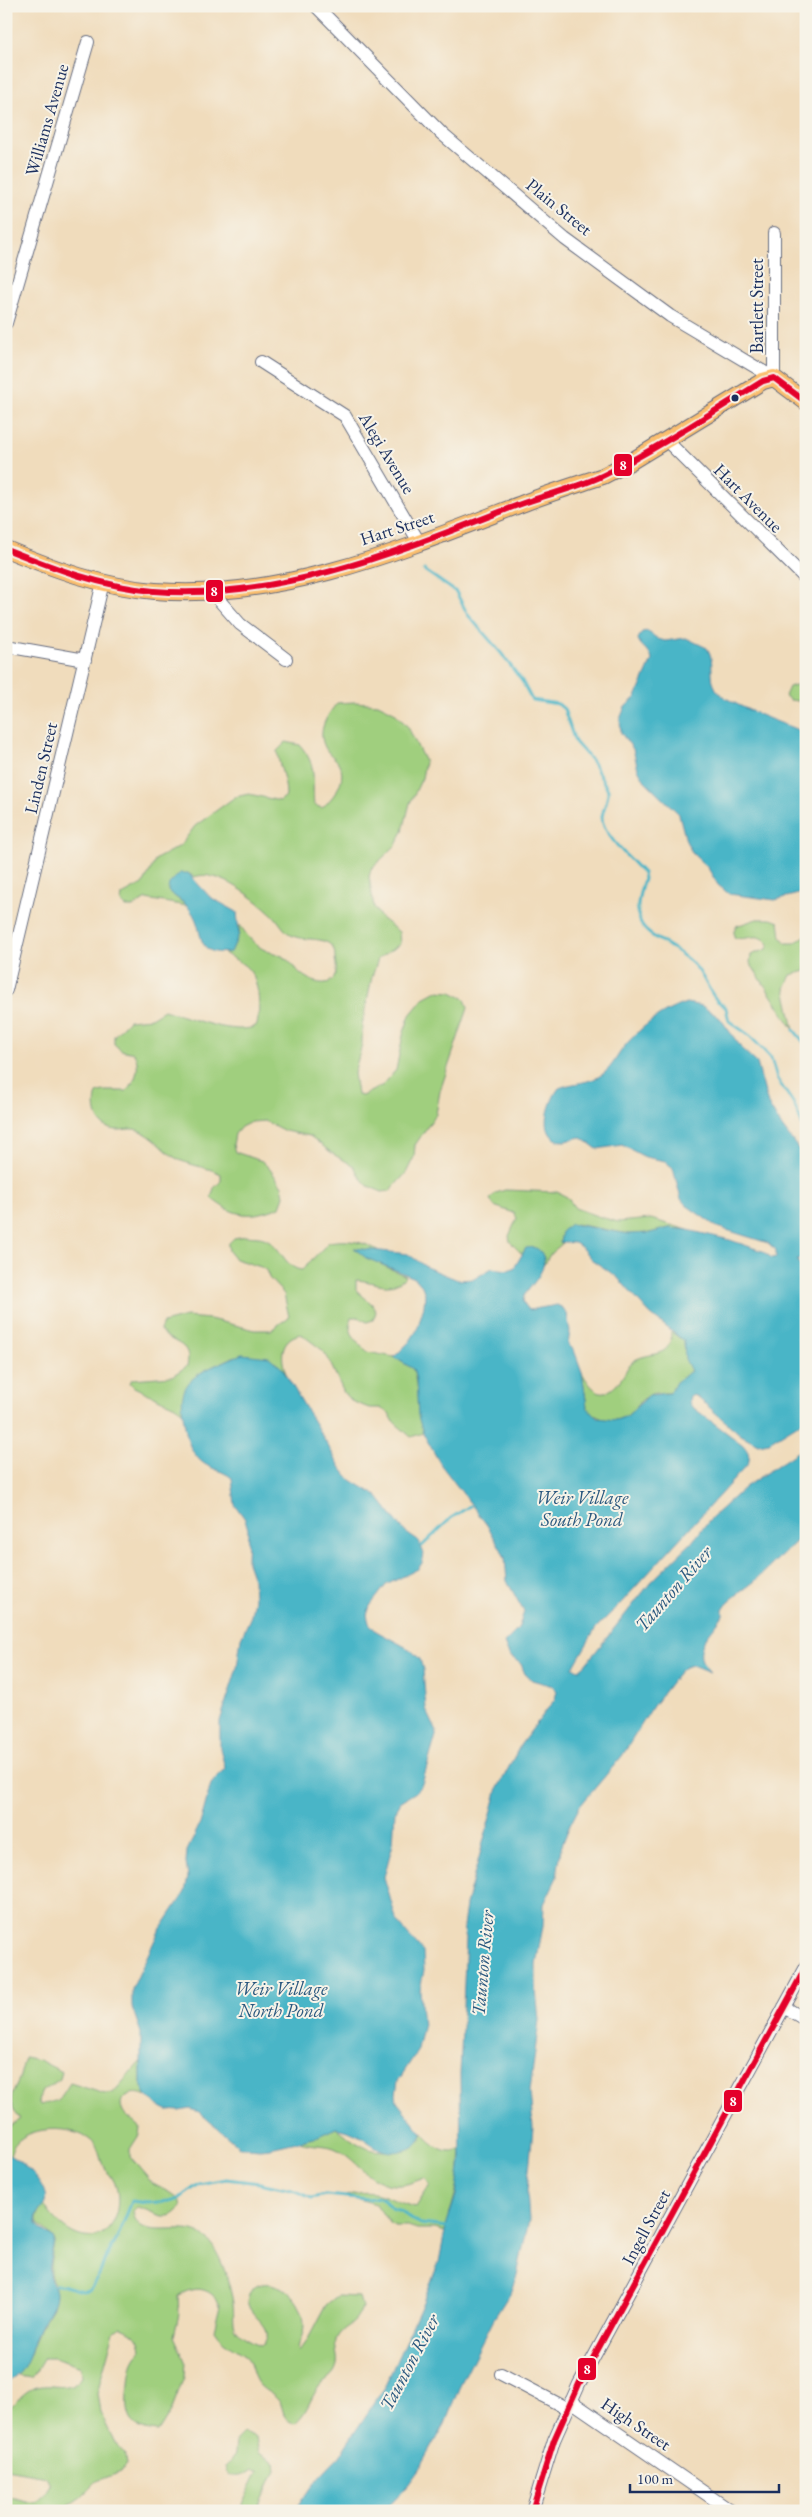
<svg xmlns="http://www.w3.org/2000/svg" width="812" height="2517" font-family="'EB Garamond',serif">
	<rect width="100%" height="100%" fill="#f7f3e8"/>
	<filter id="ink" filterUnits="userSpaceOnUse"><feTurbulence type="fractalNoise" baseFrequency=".02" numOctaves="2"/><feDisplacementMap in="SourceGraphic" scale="10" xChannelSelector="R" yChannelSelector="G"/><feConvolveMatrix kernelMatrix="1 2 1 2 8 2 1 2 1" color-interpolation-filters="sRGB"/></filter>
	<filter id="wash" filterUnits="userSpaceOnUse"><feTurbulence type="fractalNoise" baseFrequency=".0096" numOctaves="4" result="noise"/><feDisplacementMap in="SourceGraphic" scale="20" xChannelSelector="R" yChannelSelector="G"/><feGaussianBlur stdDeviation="1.12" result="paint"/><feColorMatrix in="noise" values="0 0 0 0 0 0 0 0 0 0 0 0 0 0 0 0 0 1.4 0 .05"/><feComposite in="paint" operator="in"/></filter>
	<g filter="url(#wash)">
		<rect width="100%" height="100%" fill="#f0dcbc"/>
		<path fill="#a0cf7e" stroke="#5e7f6e" d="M 806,682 L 806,702 L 790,700 L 785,696 L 789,687 Z
			M 355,702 L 378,704 L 394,712 L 408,727 L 425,762 L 422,778 L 410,803 L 403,831 L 396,845 L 371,869 L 369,877 L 374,907 L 381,918 L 399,932 L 400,944 L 378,959 L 372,977 L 362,1025 L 362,1045 L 354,1073 L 357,1095 L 362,1096 L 383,1085 L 396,1070 L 403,1035 L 410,1015 L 424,998 L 437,991 L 451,992 L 465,999 L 468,1008 L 440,1091 L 436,1114 L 415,1145 L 414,1157 L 406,1173 L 390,1191 L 382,1192 L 368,1186 L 359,1176 L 354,1166 L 333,1154 L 310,1136 L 285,1131 L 265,1121 L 251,1122 L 241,1127 L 235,1134 L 233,1145 L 235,1152 L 262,1161 L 269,1168 L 282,1186 L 284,1196 L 280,1207 C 252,1218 235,1218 211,1198 L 214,1188 L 221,1181 L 221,1174 C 206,1166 188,1166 174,1157 C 163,1149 153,1136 140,1131 C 132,1127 126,1130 118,1130 C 97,1130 92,1109 97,1093 L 103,1091 L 126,1091 C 136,1082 141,1066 134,1053 L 121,1050 L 114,1044 L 114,1036 L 129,1020 L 151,1018 L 164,1010 C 185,1016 239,1038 257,1025 C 260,1010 260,984 250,971 C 244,963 232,958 224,953 L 231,952 L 239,934 L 240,925 C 247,936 255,946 267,951 C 272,953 277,953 282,956 C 289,960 295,968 301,974 C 319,988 342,988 335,959 C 335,956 335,951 333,948 C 325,935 303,942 291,935 C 283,930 279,921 273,915 C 256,899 218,868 194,877 L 188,873 C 177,877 170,878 168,891 L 187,906 L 146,899 L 133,907 L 126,907 L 121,902 L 122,895 L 144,883 L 156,859 L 180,846 L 195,826 L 235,797 L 249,794 L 280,801 L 286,796 C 286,779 279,767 277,751 L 286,742 L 300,745 C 319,768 311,778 314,805 L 322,808 C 333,798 348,780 339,764 C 337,759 331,756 328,752 C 315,734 325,718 337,703 Z
			M 757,919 L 771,919 L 779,922 L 781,937 L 786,943 L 795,943 L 806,935 L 806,971 L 791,975 L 785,988 L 794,1030 L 750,963 L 751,955 L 767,949 L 769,944 C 757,929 746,943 734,937 L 734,931 L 736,926 Z
			M 505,1190 L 557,1192 L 567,1197 L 575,1208 L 597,1216 L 618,1222 L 651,1219 L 688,1230 L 669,1228 L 650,1233 L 629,1234 L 576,1224 L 560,1242 L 563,1243 L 551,1253 L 543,1266 L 544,1257 L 526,1248 L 522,1254 L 510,1242 L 509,1236 L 517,1218 L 514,1213 L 494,1206 L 490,1199 L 496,1193 Z
			M 246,1236 C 252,1237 260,1236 266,1239 C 281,1246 285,1269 302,1270 L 329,1242 C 346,1239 364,1241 379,1251 L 355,1249 C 369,1259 390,1269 406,1276 C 390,1293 376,1281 356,1280 L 356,1290 L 372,1304 L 376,1312 L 373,1320 L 367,1322 L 358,1317 L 351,1317 C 347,1332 356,1342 367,1352 L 394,1357 L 413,1369 C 419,1390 416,1411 423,1433 L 411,1437 L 394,1422 L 389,1413 L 380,1408 L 369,1408 L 351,1401 L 344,1393 L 328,1358 L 321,1349 L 301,1334 C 279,1338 280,1359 287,1376 L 282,1368 L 235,1356 C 205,1372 184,1371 182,1411 L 175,1406 L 134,1387 L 130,1383 L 132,1379 L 172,1376 L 187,1366 C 193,1340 170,1345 160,1330 L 163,1323 L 186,1317 L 210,1319 L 255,1330 L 271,1330 L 289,1317 L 284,1294 L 269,1278 L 267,1271 L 261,1267 L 235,1259 L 229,1251 L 228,1244 L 234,1238 Z
			M 671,1332 L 684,1341 L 685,1358 L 691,1368 L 689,1375 C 678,1379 675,1384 670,1393 L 653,1393 L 642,1400 L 627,1416 L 616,1420 L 605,1420 L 590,1413 L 587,1407 L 582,1372 C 592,1392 605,1402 621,1379 C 627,1371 627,1365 635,1360 C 651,1351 672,1359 671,1332 Z
			M 25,2057 L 39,2060 L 62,2072 L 60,2079 L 42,2091 L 38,2100 L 40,2105 L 59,2100 L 70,2083 L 105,2094 L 113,2093 L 141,2061 L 141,2085 L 147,2096 C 132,2089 114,2097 124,2113 C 128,2118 135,2122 140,2127 L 139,2135 L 130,2149 L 130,2157 L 153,2184 L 180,2198 L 182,2206 C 169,2226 154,2211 137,2207 L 133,2211 C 137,2247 188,2216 208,2240 C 220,2254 227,2275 231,2293 C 239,2323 222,2328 260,2345 L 264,2344 C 266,2339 269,2335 266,2329 C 261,2317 235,2306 255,2287 C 260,2283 268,2283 274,2285 C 293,2289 308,2313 303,2332 C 301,2340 297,2343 299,2351 L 308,2339 L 326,2305 L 337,2296 L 359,2297 L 362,2307 C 355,2328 347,2323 338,2336 C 332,2344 339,2356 337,2365 C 334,2378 324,2379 318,2388 C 309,2401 307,2413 295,2423 C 281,2421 285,2408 278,2400 C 272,2393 262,2390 257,2382 C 251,2373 253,2361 244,2355 C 232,2346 222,2343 214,2330 L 220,2305 C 211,2287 194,2285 178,2296 L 179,2314 L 174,2336 L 185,2361 L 184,2377 L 171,2411 L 158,2432 C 125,2430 126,2410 129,2384 C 130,2370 131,2362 141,2351 C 140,2337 134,2332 122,2327 L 114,2331 L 97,2393 L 100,2412 L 115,2443 L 125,2454 L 127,2463 L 121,2472 L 97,2481 L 81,2497 L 60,2511 L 6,2511 L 6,2496 L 35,2503 L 45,2494 L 50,2484 L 46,2476 L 6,2469 L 6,2410 C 17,2403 22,2392 34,2388 C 54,2381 67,2395 82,2376 L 81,2367 L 54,2358 L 44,2358 L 32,2378 L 18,2376 L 31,2352 L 39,2329 L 53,2307 L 55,2285 C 44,2270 54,2257 54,2239 C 43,2222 28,2229 44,2204 C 56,2227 92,2255 112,2223 C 120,2209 120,2189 111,2176 C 109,2173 105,2171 104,2167 C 100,2161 100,2152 96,2146 C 79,2122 16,2123 10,2155 L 6,2154 L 6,2129 L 20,2119 C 4,2099 13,2097 20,2076 C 22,2070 23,2063 25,2057 Z
			M 336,2128 C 371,2155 379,2157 421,2140 L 422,2133 C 432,2144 446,2157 461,2148 L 459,2180 L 445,2232 L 435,2229 L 417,2229 L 408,2226 L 395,2226 L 389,2223 L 376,2204 L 347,2196 C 377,2185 390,2202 416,2207 L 430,2185 L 425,2178 C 415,2181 406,2186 395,2185 C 369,2185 356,2157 334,2148 C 323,2144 311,2146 300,2142 Z
			M 243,2433 L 256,2438 L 259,2453 L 275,2462 L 276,2469 L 257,2511 L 243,2511 L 242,2505 L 258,2471 L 252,2470 C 244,2476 236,2479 227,2473 L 225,2467 L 235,2454 L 236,2440 Z"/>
		<path fill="#4ab5c7" stroke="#327292" d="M 647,631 L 658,639 L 665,641 L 686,638 L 707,648 C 716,661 708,676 716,689 C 725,704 787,725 806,733 L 806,892 L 775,900 L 729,894 L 718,885 L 708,868 L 693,854 L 686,841 L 679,814 L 645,781 L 638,769 L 633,749 L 621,733 L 620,719 L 625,707 L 636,697 L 652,660 C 650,650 640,647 638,639 L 642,632 Z
			M 180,873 L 188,873 L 210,897 L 237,912 L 239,934 L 231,952 C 192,957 206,931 191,911 C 185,902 176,898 168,891 L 169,884 Z
			M 686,1003 L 702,1006 L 720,1018 L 743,1050 L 757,1063 L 768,1104 L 782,1127 L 806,1159 L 806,1260 L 797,1259 L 799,1264 L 806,1266 L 806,1419 L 769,1442 L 758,1444 L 741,1435 L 696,1396 L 690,1395 L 689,1402 L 691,1406 L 743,1445 C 748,1451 751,1456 748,1464 L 621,1603 L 596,1628 L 573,1668 L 579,1670 L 585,1665 L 651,1582 L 692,1542 L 710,1519 L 745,1487 L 806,1446 L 806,1532 L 755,1581 L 729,1601 L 723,1610 L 723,1615 C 710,1635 688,1650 710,1672 L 692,1665 L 685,1667 L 679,1672 L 653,1706 L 622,1756 L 580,1806 L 569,1827 L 561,1848 L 557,1877 L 544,1904 L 543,1926 L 536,1964 L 536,1990 L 539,2020 L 530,2091 L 533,2128 L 527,2191 L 529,2220 L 517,2275 L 510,2293 L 493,2320 L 459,2388 L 445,2424 L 421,2467 L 408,2485 L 383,2511 L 295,2511 L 313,2484 L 337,2459 L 384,2388 L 420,2309 L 439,2262 L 446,2226 L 456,2195 L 461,2161 L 460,2075 L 466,1938 L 463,1927 L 466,1905 L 498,1788 L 521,1744 L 555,1699 L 557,1691 L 553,1686 L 532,1680 L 525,1674 L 521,1664 L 509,1655 L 504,1643 L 518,1629 L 524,1612 L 507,1581 L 505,1558 L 501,1549 L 487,1525 L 441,1465 L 423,1433 L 418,1416 L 416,1380 L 413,1369 L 394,1357 L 410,1341 L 417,1330 L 424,1306 L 425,1294 L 422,1286 L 415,1278 L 366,1258 L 354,1248 L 408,1254 L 426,1267 L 458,1280 L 474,1279 L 492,1268 L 508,1270 L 514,1268 L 526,1248 C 533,1247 537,1247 541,1252 C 551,1267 531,1285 524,1296 L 523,1302 L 529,1310 L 557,1305 L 563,1308 L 567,1314 L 570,1331 L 568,1344 L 574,1350 L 582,1372 L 587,1407 L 597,1418 L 616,1420 L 627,1416 L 649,1395 L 670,1393 L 676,1382 L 691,1371 L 685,1359 L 684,1341 L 650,1314 L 617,1277 L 591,1259 L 581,1247 L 575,1243 L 560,1242 L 562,1231 L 571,1224 L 629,1234 L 650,1233 L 669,1228 L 688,1230 L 730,1240 L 762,1251 L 772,1258 L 776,1257 L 776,1250 L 768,1243 L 717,1227 L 686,1205 L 681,1199 L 673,1168 L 665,1161 L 645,1157 L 622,1145 L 597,1149 L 581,1137 C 574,1138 566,1143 558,1140 C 538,1133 550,1099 559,1088 C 574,1082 589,1084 603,1074 C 612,1067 617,1056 624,1047 C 640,1027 662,1011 686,1003 Z
			M 242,1354 L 269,1357 L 282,1368 L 341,1468 L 351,1480 L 377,1496 L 405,1532 L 418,1541 L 423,1551 L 422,1563 L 418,1569 L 386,1585 L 370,1606 L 367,1615 L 369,1623 L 376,1631 L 411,1650 L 420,1659 L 423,1670 L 426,1709 L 437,1732 L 422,1784 L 416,1792 L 400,1802 L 395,1811 L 393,1843 L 384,1877 L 397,1922 L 423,1952 L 424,1970 L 420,1990 L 423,2027 L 418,2050 L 398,2081 L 396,2094 L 397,2102 L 422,2133 C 420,2149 399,2154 385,2151 C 377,2149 368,2141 361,2137 C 353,2132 344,2130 336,2128 L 314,2138 L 270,2148 L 259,2149 L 239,2147 L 199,2112 L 190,2109 L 179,2111 L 167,2110 L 157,2105 L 147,2096 L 141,2085 L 141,2033 L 132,2007 L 132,1989 L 158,1933 L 185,1892 L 188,1877 L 186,1863 L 187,1851 L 200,1824 L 211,1784 L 225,1768 L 220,1748 L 220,1721 L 237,1668 L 241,1638 L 251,1616 L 254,1599 L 253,1579 L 247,1562 L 248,1529 L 245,1519 L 235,1505 L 232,1478 C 221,1469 206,1469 197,1457 C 189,1448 187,1438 185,1426 C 178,1392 183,1380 214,1366 C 224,1362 233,1357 242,1354 Z
			M 6,2154 C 20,2159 50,2185 45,2203 C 43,2209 33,2216 37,2224 C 41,2231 50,2233 54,2239 C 54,2250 47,2263 49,2273 C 49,2281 56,2286 56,2294 C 56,2307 44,2317 39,2328 C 31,2346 27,2376 6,2382 Z"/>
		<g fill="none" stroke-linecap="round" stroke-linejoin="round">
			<path stroke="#4ab5c7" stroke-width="3" d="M 424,570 L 456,592 L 468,615 L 501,653 L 522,681 L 532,700 L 558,704 L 564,709 L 575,742 L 592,761 L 608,790 C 609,799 603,808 602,817 C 601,833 632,861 643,873 L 644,879 C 623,940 658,931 692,963 C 703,973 706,986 715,998 C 717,1002 723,1004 726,1008 L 729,1021 L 750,1036 L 771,1058 L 777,1079 L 794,1104 L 806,1134
				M 794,1030 L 806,1045
				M 422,1546 L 451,1518 L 470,1506
				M 55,2285 L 61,2285 L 83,2291 L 89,2290 L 99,2276 L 104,2261 L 117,2239 L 132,2201 L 147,2203 L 170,2201 L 180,2198 L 199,2184 L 226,2179 L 260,2183 L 295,2191 L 311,2198 L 326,2195 L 367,2199 L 380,2197 L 384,2199 L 391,2208 L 401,2211 L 411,2219 L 421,2224 L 448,2227"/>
		</g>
	</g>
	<g filter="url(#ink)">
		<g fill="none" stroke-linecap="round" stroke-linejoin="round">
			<g stroke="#666c7f" stroke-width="14">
				<path id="minor" d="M 316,6 L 442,134 L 565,239 L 670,316 L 774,378 L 774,233
					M 6,323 L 88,42
					M 261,362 L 345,416 L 419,542
					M 666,440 L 806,579
					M 211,591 L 240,624 L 286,659
					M 6,646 L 85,660
					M 6,990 L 103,582
					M 784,2007 L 806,2020
					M 501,2374 L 568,2409
					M 571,2401 L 731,2511
					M 532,2511 L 554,2440 L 579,2384 L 806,1967"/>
			</g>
			<g stroke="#666c7f" stroke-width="18">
				<path id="major" d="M 6,549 C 54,569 103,587 155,591 C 283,601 407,548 524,503 C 550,493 576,485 603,476 L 630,462 L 763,381 L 774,378 L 806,402"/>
			</g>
			<use href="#minor" stroke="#fff" stroke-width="12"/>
			<use href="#major" stroke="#fbbe6e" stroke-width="16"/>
			<g stroke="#f7f3e8" stroke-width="10">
				<path id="bus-1" d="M 6,549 C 54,568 102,587 154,591 C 281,601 402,550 518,505 C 547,494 579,488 606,474 C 660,447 711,413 763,381 L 774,378 L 806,402
					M 532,2511 L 554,2440 L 579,2384 L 806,1967"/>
			</g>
			<use href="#bus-1" stroke="#e4002b" stroke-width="6"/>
		</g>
	</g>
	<circle fill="#1b2f5e" stroke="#f7f3e8" stroke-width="2" cx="735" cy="398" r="4.5"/>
	<g text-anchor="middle" stroke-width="4" stroke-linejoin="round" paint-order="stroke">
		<g font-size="18" fill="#1b2f5e" stroke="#f7f3e8">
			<text transform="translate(47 120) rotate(-74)" y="6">Williams Avenue</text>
			<text transform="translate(559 207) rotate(39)" y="6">Plain Street</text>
			<text transform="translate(757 306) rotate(-90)" y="6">Bartlett Street</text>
			<text transform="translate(387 453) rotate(59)" y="6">Alegi Avenue</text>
			<text transform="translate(748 498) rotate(45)" y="6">Hart Avenue</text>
			<text transform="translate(397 528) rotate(-18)" y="6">Hart Street</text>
			<text transform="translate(41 768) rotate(-77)" y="6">Linden Street</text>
			<text transform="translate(646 2227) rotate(-62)" y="6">Ingell Street</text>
			<text transform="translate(636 2424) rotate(34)" y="6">High Street</text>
		</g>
		<g font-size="19" font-style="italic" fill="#29577e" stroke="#f7f3e8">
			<text x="582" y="1504">Weir Village<tspan x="582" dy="22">South Pond</tspan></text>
			<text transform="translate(673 1588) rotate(-49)" y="7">Taunton River</text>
			<text transform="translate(482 1963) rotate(-85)" y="7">Taunton River</text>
			<text x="281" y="1995">Weir Village<tspan x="281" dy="22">North Pond</tspan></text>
			<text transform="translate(409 2362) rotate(-62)" y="7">Taunton River</text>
		</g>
	</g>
	<g stroke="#f7f3e8" stroke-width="2">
		<rect x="613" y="453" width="20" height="24" rx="5" fill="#e4002b"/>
		<rect x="205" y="579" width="19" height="24" rx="5" fill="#e4002b"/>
		<rect x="723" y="2089" width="20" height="24" rx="5" fill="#e4002b"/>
		<rect x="577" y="2357" width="20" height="24" rx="5" fill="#e4002b"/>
	</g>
	<g font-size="14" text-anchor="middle" font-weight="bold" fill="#fff">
		<text x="623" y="470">8</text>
		<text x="214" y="596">8</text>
		<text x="733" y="2106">8</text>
		<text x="587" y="2374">8</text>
	</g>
	<rect width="812" height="2517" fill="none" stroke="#f7f3e8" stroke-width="25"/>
	<path d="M630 2484v8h149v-8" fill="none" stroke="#1b2f5e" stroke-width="2.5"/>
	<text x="637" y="2484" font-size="15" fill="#1b2f5e" stroke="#f7f3e8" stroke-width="4" paint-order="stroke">100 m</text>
</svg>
